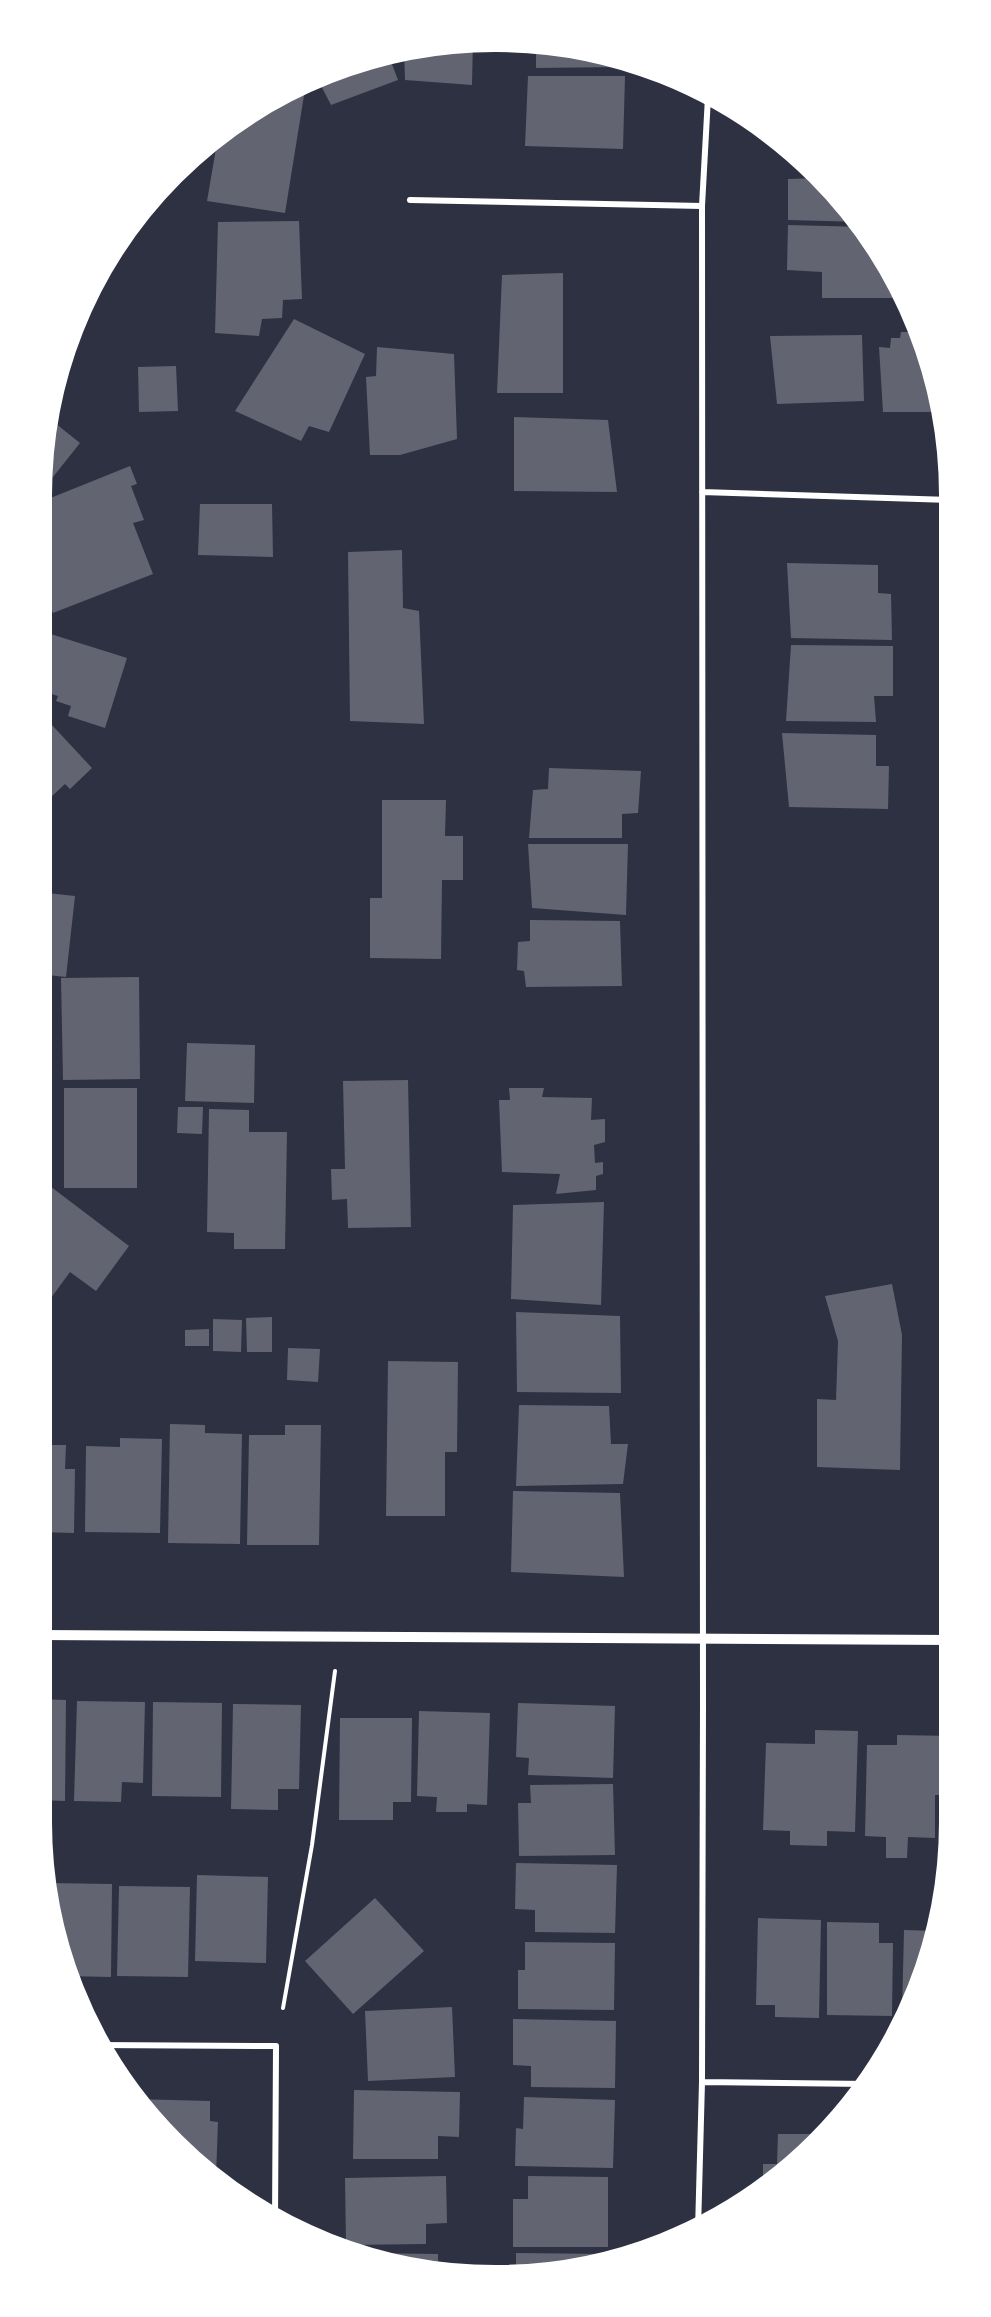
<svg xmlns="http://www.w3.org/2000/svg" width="991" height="2317" font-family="Roboto,sans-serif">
	<rect width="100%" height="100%" fill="#2d3142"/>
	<path fill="#626471" d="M 466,38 L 473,39 L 472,85 L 405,80 L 404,49 Z
		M 536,41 L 556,41 L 623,57 L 622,67 L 536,68 Z
		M 387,51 L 398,80 L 331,105 L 316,76 Z
		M 528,76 L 625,76 L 623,149 L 525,146 Z
		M 301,82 L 306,83 L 285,213 L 207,201 L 219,131 Z
		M 820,178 L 859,216 L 862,222 L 788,220 L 788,179 Z
		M 299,221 L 302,299 L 283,300 L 282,318 L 262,319 L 259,336 L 215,333 L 218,222 Z
		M 788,225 L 865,227 L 905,298 L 822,298 L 822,272 L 787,270 Z
		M 563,273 L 563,393 L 497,393 L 502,275 Z
		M 294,319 L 365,354 L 329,432 L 309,426 L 301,441 L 235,411 Z
		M 901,332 L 922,332 L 943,412 L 883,412 L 879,347 L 890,348 L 891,338 L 900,338 Z
		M 862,335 L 864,401 L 777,404 L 770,336 Z
		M 377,347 L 454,354 L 457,439 L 400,455 L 370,455 L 366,377 L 376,376 Z
		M 176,366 L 178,411 L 139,412 L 138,367 Z
		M 514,417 L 608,420 L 617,492 L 514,491 Z
		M 50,419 L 80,443 L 38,496 L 38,495 Z
		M 130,466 L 137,484 L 131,486 L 144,520 L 133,523 L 153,574 L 53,613 L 38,573 L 38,533 L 41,532 L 38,523 L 38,503 Z
		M 200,504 L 272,504 L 273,557 L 198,555 Z
		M 402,550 L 403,608 L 419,611 L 424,724 L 350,721 L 348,552 Z
		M 787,563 L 878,565 L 878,593 L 891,594 L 892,640 L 791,638 Z
		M 38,630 L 127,658 L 105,728 L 68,716 L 71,706 L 56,701 L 58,696 L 38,690 Z
		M 791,645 L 893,646 L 893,696 L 874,696 L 876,722 L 786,721 Z
		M 939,662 L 950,662 L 950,756 L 945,756 L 947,713 L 940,713 Z
		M 38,710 L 92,768 L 70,789 L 65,784 L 38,809 Z
		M 782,733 L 876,735 L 876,766 L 889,766 L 888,809 L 789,807 Z
		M 549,768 L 641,771 L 638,813 L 622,814 L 622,838 L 529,838 L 533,790 L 548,789 Z
		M 382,800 L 446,800 L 445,836 L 463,836 L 463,880 L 442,880 L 441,959 L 370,958 L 370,898 L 382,898 Z
		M 528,844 L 628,844 L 626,915 L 532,908 Z
		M 38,892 L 75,896 L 66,977 L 38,974 Z
		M 530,920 L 620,921 L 622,986 L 526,987 L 524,971 L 517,970 L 518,942 L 530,941 Z
		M 139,977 L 140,1079 L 63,1080 L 61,978 Z
		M 187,1043 L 255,1045 L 254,1103 L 185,1101 Z
		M 408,1080 L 411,1227 L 348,1228 L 347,1199 L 332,1200 L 331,1169 L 345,1169 L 343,1081 Z
		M 64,1088 L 137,1088 L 137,1188 L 64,1188 Z
		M 509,1088 L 544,1088 L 542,1097 L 592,1098 L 591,1120 L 605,1119 L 605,1142 L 594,1145 L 595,1163 L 603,1162 L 603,1174 L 596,1176 L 596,1190 L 556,1194 L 560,1174 L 502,1172 L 499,1100 L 510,1100 Z
		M 178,1107 L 203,1107 L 202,1134 L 177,1133 Z
		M 209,1109 L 249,1110 L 249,1132 L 287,1132 L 285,1249 L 234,1249 L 234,1233 L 207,1232 Z
		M 38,1177 L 129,1246 L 96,1291 L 70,1272 L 51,1298 L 38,1288 Z
		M 604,1202 L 601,1305 L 511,1299 L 513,1205 Z
		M 892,1284 L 902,1335 L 900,1470 L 817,1467 L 817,1399 L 836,1400 L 838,1341 L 825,1296 Z
		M 516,1312 L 620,1316 L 621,1393 L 517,1392 Z
		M 272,1317 L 272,1352 L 247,1352 L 246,1318 Z
		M 213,1319 L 242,1320 L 241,1352 L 213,1351 Z
		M 209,1329 L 209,1346 L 185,1346 L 185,1330 Z
		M 38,1337 L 42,1337 L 42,1384 L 38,1384 Z
		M 288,1348 L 320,1349 L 318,1382 L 287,1380 Z
		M 388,1361 L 458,1362 L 457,1452 L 445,1452 L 445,1516 L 386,1516 Z
		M 519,1405 L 609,1406 L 611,1444 L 628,1444 L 623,1484 L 516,1486 Z
		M 170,1424 L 205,1425 L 205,1433 L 242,1434 L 240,1544 L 168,1543 Z
		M 285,1425 L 321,1425 L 319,1545 L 247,1545 L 249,1435 L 285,1435 Z
		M 120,1438 L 162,1439 L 160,1533 L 85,1532 L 86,1446 L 120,1447 Z
		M 38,1445 L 66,1445 L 65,1469 L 75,1469 L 74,1533 L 38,1532 Z
		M 513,1491 L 620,1493 L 624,1577 L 511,1572 Z
		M 38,1699 L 66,1700 L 65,1801 L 38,1800 Z
		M 77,1701 L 145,1702 L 143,1783 L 122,1782 L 121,1802 L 74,1801 Z
		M 153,1702 L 222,1703 L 221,1797 L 152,1796 Z
		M 518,1703 L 615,1706 L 613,1778 L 528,1775 L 529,1758 L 516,1757 Z
		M 233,1704 L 301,1705 L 299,1789 L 278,1789 L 278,1810 L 231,1809 Z
		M 419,1711 L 490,1713 L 487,1805 L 467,1804 L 467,1812 L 436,1812 L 437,1797 L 417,1796 Z
		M 340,1718 L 412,1718 L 411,1802 L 393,1802 L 393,1820 L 339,1820 Z
		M 815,1730 L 858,1731 L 855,1832 L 827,1831 L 827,1846 L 790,1845 L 790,1831 L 763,1830 L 766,1743 L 815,1744 Z
		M 897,1735 L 953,1736 L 953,1795 L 935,1795 L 935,1838 L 908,1837 L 907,1858 L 886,1858 L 886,1837 L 865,1836 L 867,1745 L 897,1745 Z
		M 613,1784 L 615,1855 L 519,1856 L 518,1803 L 531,1803 L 530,1785 Z
		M 516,1863 L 617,1865 L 615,1933 L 535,1932 L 535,1910 L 515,1909 Z
		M 197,1875 L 268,1877 L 266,1963 L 195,1961 Z
		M 48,1883 L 112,1884 L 111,1977 L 65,1976 Z
		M 119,1886 L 190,1887 L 188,1977 L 117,1976 Z
		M 375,1898 L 424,1951 L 353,2014 L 305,1961 Z
		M 758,1918 L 821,1920 L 819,2018 L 775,2017 L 775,2005 L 756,2005 Z
		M 827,1922 L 879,1923 L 879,1943 L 893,1943 L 892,2016 L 827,2015 Z
		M 904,1930 L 935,1931 L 929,1969 L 910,2012 L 902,2012 Z
		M 525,1942 L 615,1943 L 614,2010 L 518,2009 L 518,1970 L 525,1970 Z
		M 452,2007 L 455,2077 L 368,2081 L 365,2011 Z
		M 513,2019 L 616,2021 L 615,2088 L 531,2087 L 531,2066 L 513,2065 Z
		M 354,2090 L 460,2092 L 459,2137 L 438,2136 L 438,2159 L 353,2159 Z
		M 524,2097 L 615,2100 L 613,2168 L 515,2166 L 516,2128 L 523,2129 Z
		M 134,2099 L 210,2101 L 210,2121 L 218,2122 L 216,2177 L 151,2123 Z
		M 778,2134 L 827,2134 L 763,2187 L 763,2164 L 777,2164 Z
		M 446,2176 L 447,2223 L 426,2224 L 426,2244 L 346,2245 L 345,2178 Z
		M 528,2176 L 608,2177 L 608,2247 L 513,2247 L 513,2199 L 528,2199 Z
		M 361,2253 L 438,2254 L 438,2272 L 406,2271 Z
		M 516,2253 L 607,2254 L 607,2264 L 556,2276 L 516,2274 Z"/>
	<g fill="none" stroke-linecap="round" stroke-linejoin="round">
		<path stroke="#fff" stroke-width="4" d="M 283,2008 L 312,1845 L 335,1671"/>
		<path stroke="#fff" stroke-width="6" d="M 410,200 L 702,206
			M 702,492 L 950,500
			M 96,2045 L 276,2046 L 275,2222
			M 702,2082 L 868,2084
			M 698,2230 L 702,2082 L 703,1704 L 702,206 L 708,97"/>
		<path stroke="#fff" stroke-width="10" d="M 38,1635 L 953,1640"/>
	</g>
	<path d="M0 0H991V2317H0ZM495 48H496A447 447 0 0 1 943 495V1822A447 447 0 0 1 496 2269H495A447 447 0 0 1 48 1822V495A447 447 0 0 1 495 48Z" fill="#fff" fill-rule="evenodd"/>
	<path fill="none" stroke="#fff" stroke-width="8" d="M495 48H496A447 447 0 0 1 943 495V1822A447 447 0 0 1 496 2269H495A447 447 0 0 1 48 1822V495A447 447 0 0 1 495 48Z"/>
</svg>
